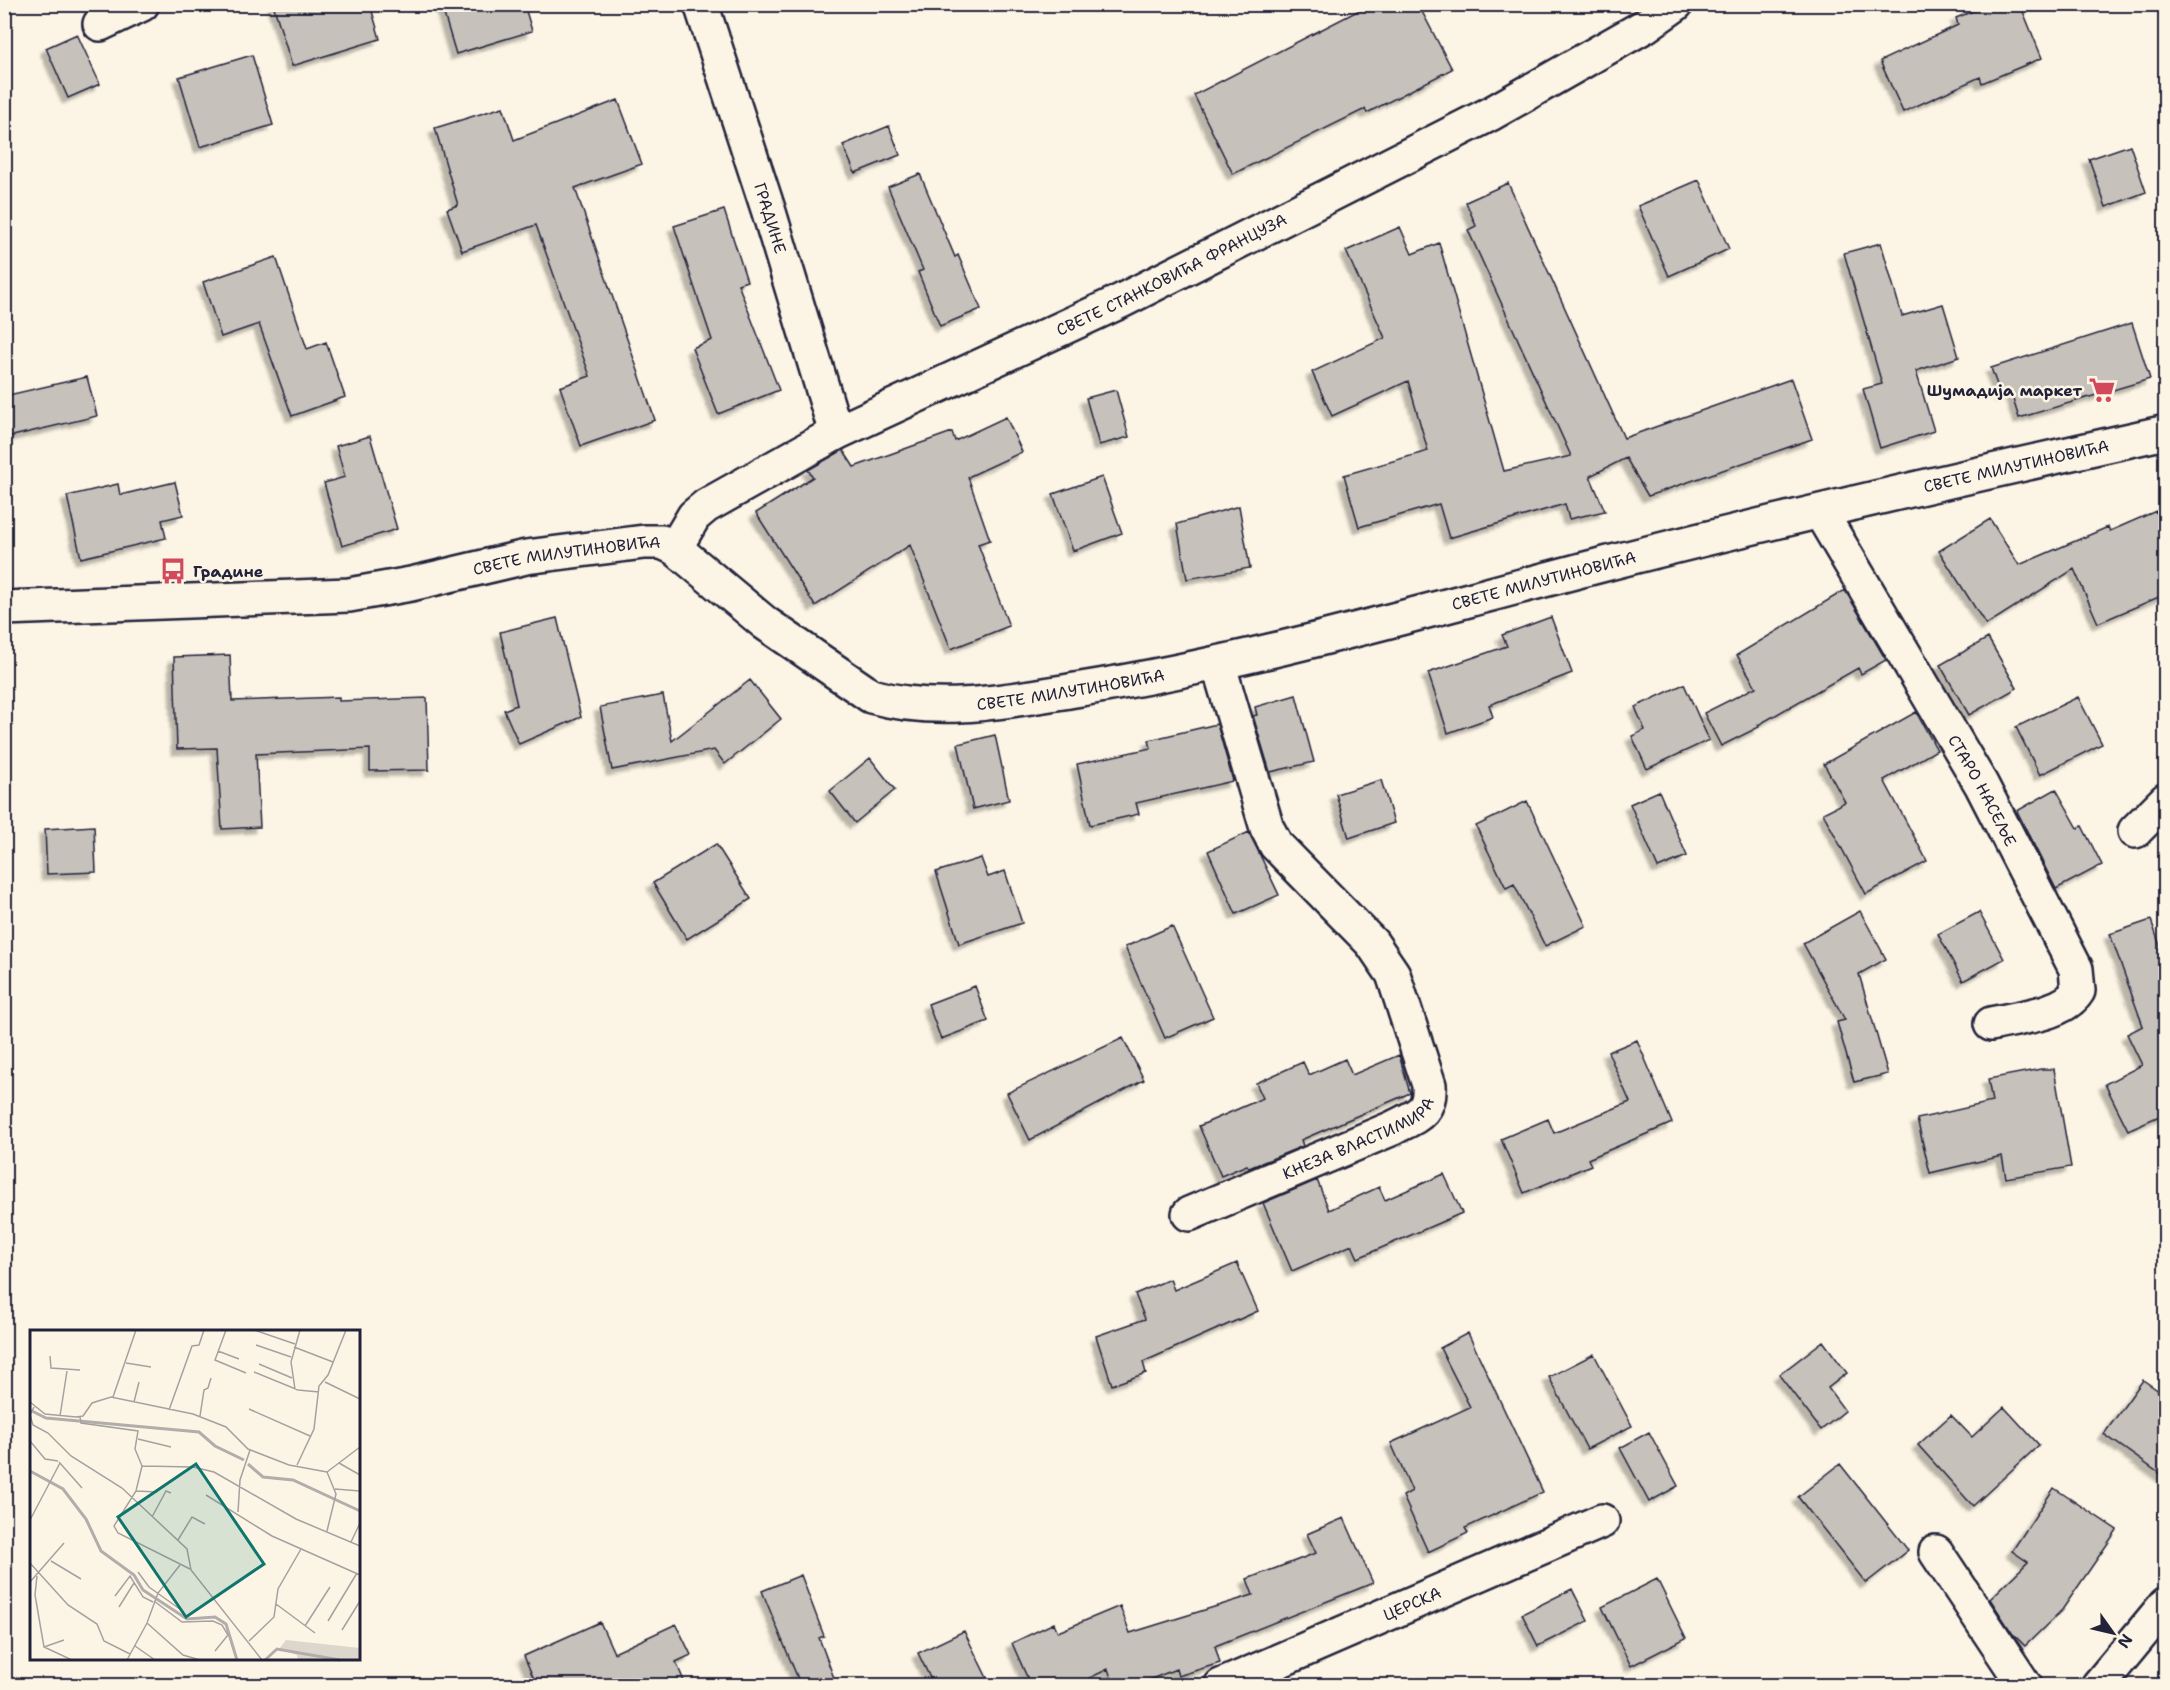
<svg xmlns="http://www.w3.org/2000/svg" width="2170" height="1690" font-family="'Shantell Sans',sans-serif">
	<defs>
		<filter id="shadow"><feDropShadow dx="-5.5" dy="5.5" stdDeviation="1.5" flood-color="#0004"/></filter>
	</defs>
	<rect width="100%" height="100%" fill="#fcf5e5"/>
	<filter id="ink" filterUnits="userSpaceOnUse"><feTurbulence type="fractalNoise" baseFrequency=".0167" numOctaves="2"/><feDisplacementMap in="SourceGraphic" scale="12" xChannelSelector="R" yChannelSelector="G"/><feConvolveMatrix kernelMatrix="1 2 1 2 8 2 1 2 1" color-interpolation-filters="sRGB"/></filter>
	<g filter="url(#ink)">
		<path fill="#c6c1bb" stroke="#22223b" stroke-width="1.5" filter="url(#shadow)" d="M 273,4 L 370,4 L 380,39 L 292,66 Z
			M 441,4 L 524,4 L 532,31 L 456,54 Z
			M 1371,4 L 1418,4 L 1452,69 L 1367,113 L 1365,109 L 1233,174 L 1194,95 Z
			M 1990,4 L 2020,4 L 2042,58 L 1982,83 L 1980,77 L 1903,112 L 1880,61 L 1958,25 L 1956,18 Z
			M 77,34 L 100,84 L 68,98 L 46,48 Z
			M 252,55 L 273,125 L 200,147 L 179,77 Z
			M 618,100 L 642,164 L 575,188 L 655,420 L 581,446 L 560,387 L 590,376 L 536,225 L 462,251 L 447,209 L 458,205 L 435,128 L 503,107 L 514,140 Z
			M 889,126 L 900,155 L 855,173 L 843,145 Z
			M 2130,145 L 2146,192 L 2106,207 L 2089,159 Z
			M 920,174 L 955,257 L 958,255 L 981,309 L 940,326 L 918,272 L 923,270 L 888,187 Z
			M 1699,180 L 1729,249 L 1669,276 L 1638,206 Z
			M 1508,183 L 1624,438 L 1791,379 L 1812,439 L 1648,496 L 1626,458 L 1590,476 L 1605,511 L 1569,519 L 1565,504 L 1449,538 L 1439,504 L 1359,527 L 1344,475 L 1428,451 L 1408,381 L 1332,416 L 1312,372 L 1385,338 L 1346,251 L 1400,227 L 1412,254 L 1439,243 L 1504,471 L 1571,456 L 1468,230 L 1476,226 L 1466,202 Z
			M 724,210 L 747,281 L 738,284 L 779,390 L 718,414 L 692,348 L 712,340 L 674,226 Z
			M 1881,243 L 1902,316 L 1943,304 L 1959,357 L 1916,371 L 1934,431 L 1880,448 L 1863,389 L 1882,384 L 1844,253 Z
			M 276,257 L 307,349 L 326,342 L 345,397 L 292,416 L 259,324 L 221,337 L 203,282 Z
			M 2132,323 L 2150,379 L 2019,418 L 2011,393 L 2001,396 L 1991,368 Z
			M 87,377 L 97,416 L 4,438 L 4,396 Z
			M 1116,390 L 1129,437 L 1099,445 L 1086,398 Z
			M 1006,417 L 1022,452 L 968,477 L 990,540 L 978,544 L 1009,626 L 951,649 L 910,545 L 815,606 L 756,513 L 813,477 L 808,470 L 843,450 L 854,467 L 952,432 L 955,441 Z
			M 370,436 L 397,529 L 342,546 L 324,483 L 345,477 L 336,446 Z
			M 1102,477 L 1122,533 L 1073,551 L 1053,494 Z
			M 175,482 L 183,515 L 162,520 L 166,538 L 81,558 L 67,496 L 118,484 L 120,495 Z
			M 1239,506 L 1250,568 L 1187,579 L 1177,524 Z
			M 2156,511 L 2166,534 L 2166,594 L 2098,623 L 2074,569 L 1986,625 L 1939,551 L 1990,519 L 2019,565 L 2108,527 L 2110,531 Z
			M 1845,590 L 1886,660 L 1861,674 L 1858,668 L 1758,725 L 1759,727 L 1721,746 L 1704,713 L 1756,687 L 1737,655 Z
			M 1551,617 L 1572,673 L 1489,705 L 1493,717 L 1448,733 L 1428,673 L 1507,646 L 1502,635 Z
			M 557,618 L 581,717 L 519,744 L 504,710 L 517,705 L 500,632 Z
			M 1988,638 L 2017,688 L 1969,715 L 1940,665 Z
			M 230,655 L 232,701 L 339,697 L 339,701 L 427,698 L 429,770 L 370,771 L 370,749 L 256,754 L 260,827 L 222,829 L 217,748 L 177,749 L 174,657 Z
			M 750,680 L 781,719 L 725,764 L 714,750 L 612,770 L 600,707 L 663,695 L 672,741 Z
			M 1684,684 L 1709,740 L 1647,769 L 1632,736 L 1645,730 L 1635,707 Z
			M 1296,695 L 1314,762 L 1270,772 L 1253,716 L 1257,715 L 1255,707 Z
			M 2078,697 L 2102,744 L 2040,775 L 2016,727 Z
			M 1916,712 L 1937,750 L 1884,780 L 1927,861 L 1866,894 L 1823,813 L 1845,802 L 1824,764 Z
			M 1217,724 L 1233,781 L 1136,803 L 1139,814 L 1090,825 L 1077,764 L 1151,748 L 1149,740 Z
			M 995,735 L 1009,800 L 973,809 L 958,744 Z
			M 870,758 L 895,790 L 855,823 L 830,791 Z
			M 1381,780 L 1394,823 L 1349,838 L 1336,794 Z
			M 2056,789 L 2078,828 L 2082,826 L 2102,865 L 2056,889 L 2017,811 Z
			M 1659,791 L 1687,856 L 1658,868 L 1630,804 Z
			M 1527,801 L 1586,926 L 1545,946 L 1514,884 L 1506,888 L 1476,826 Z
			M 94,826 L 96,872 L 47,874 L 45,829 Z
			M 1249,832 L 1279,895 L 1236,914 L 1208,851 Z
			M 716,844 L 751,899 L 687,939 L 653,883 Z
			M 981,858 L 988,877 L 1005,871 L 1022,923 L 959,944 L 936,872 Z
			M 1860,911 L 1886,959 L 1859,974 L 1888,1074 L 1854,1082 L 1837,1022 L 1845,1020 L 1803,943 Z
			M 1979,912 L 2004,959 L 1963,981 L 1938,934 Z
			M 2151,920 L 2166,963 L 2166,1113 L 2128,1130 L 2105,1084 L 2142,1065 L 2127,1034 L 2143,1026 L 2110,934 Z
			M 1172,926 L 1213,1017 L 1165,1038 L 1125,947 Z
			M 975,986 L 988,1021 L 941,1039 L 928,1004 Z
			M 1123,1038 L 1144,1080 L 1030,1140 L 1007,1093 Z
			M 1637,1040 L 1672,1123 L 1588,1159 L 1591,1165 L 1524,1193 L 1501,1139 L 1548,1119 L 1554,1133 L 1630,1102 L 1608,1052 Z
			M 1399,1055 L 1410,1093 L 1301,1140 L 1303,1146 L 1249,1168 L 1247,1165 L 1221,1176 L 1199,1126 L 1263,1098 L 1256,1083 L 1303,1062 L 1309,1075 L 1345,1059 L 1352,1075 Z
			M 2041,1069 L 2054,1069 L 2071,1167 L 2006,1178 L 2002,1156 L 1930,1173 L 1917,1119 L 1992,1102 L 1988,1079 Z
			M 1444,1174 L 1462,1213 L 1358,1258 L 1352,1245 L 1292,1271 L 1263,1203 L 1317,1180 L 1329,1210 L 1379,1187 L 1385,1200 Z
			M 1237,1263 L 1258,1311 L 1143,1362 L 1146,1373 L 1112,1385 L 1096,1336 L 1145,1319 L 1135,1294 L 1170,1279 L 1174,1290 Z
			M 1468,1333 L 1543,1492 L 1465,1528 L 1468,1533 L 1428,1552 L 1403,1496 L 1412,1491 L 1391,1443 L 1470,1407 L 1440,1348 Z
			M 1823,1341 L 1847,1373 L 1828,1388 L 1845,1411 L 1821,1430 L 1779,1375 Z
			M 1594,1354 L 1632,1426 L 1587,1449 L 1549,1377 Z
			M 2143,1380 L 2166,1396 L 2166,1478 L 2104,1434 Z
			M 2004,1407 L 2039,1445 L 1973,1506 L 1918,1445 L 1951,1415 L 1972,1437 Z
			M 1649,1432 L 1678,1486 L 1649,1502 L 1620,1448 Z
			M 1840,1464 L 1908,1550 L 1866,1583 L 1798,1497 Z
			M 2054,1488 L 2117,1530 L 2062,1610 L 2025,1646 L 2012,1633 L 1990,1599 L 2028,1562 L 2012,1551 Z
			M 1344,1518 L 1373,1583 L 1215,1646 L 1220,1663 L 1178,1676 L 1176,1669 L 1134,1686 L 1114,1686 L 1108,1669 L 1073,1686 L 1031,1686 L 1012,1643 L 1054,1623 L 1058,1632 L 1120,1606 L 1130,1633 L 1253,1595 L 1247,1579 L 1316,1553 L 1307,1534 Z
			M 801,1575 L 824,1636 L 819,1638 L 837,1686 L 801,1686 L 762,1591 Z
			M 1657,1579 L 1686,1638 L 1631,1666 L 1602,1607 Z
			M 1572,1589 L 1588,1621 L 1538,1646 L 1522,1614 Z
			M 600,1622 L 614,1653 L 676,1624 L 691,1655 L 676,1662 L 686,1686 L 537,1686 L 524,1656 Z
			M 964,1631 L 991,1686 L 934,1686 L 918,1653 Z"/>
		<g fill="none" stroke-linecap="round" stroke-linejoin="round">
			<g stroke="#22223b" stroke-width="38">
				<g id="minor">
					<path id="s1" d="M 701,4 L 768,209 L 836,433"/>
					<path d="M 100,24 L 142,4"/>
					<path id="s2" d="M 1821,513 L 1981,784 L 2076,969 L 2078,991 C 2065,1014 2016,1018 1991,1024"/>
					<path id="s3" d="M 675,548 L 694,516 L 706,506 L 836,433 L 1121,301 L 1492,113 L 1645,26 L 1676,4"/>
					<path id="s4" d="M 4,608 L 349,595 L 411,584 L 526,557 L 644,542 L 662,542 L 675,548 L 765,623 L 871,696 C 939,715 1007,701 1075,690 C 1253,662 1427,610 1601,565 C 1788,517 1977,474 2166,432"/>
					<path d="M 2135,831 L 2166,800"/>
					<path id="s5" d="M 1189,1214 L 1393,1128 C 1415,1116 1431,1114 1429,1085 L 1393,974 L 1372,943 L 1276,845 L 1267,828 L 1218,663"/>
					<path d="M 1936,1552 L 2025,1686"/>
					<path id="s6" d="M 1221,1686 L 1602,1521"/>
					<path d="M 2098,1686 L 2166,1604"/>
				</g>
			</g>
			<use href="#minor" stroke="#fcf5e5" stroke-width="33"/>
		</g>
	</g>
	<defs>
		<g id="supermarket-bare" transform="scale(2.07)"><path d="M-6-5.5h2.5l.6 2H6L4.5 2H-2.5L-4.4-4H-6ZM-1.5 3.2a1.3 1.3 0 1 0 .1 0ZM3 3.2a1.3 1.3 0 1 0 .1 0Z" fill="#d1495b" stroke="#fcf5e5" stroke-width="2.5" paint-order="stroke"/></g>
		<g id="bus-bare" transform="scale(2.07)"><path d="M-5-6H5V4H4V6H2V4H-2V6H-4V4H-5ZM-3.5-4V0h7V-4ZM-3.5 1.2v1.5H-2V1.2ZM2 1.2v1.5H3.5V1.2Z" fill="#d1495b" stroke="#fcf5e5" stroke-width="2.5" paint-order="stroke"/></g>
	</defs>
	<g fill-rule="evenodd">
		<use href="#supermarket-bare" x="2102" y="390"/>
		<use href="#bus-bare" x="173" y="571"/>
	</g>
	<g text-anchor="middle" stroke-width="5" stroke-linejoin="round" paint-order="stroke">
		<g font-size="16" fill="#22223b" stroke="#fcf5e5">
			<text dy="6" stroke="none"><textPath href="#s1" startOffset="225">ГРАДИНЕ</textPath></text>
			<text dy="6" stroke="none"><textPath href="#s3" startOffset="573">СВЕТЕ СТАНКОВИЋА ФРАНЦУЗА</textPath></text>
			<text dy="6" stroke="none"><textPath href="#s4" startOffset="2097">СВЕТЕ МИЛУТИНОВИЋА</textPath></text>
			<text dy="6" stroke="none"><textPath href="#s4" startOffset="567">СВЕТЕ МИЛУТИНОВИЋА</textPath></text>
			<text dy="6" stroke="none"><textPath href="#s4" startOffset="1611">СВЕТЕ МИЛУТИНОВИЋА</textPath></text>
			<text dy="6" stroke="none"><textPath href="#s4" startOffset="1125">СВЕТЕ МИЛУТИНОВИЋА</textPath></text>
			<text dy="6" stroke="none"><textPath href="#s2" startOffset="321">СТАРО НАСЕЉЕ</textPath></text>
			<text dy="6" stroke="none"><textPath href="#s5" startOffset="186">КНЕЗА ВЛАСТИМИРА</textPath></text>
			<text dy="6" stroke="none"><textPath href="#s6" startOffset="208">ЦЕРСКА</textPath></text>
		</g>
		<g font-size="16" font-weight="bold" fill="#22223b" stroke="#fcf5e5" text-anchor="end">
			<text x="2082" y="396">Шумадија маркет</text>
			<text x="193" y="577" text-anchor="start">Градине</text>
		</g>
	</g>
	<g transform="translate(30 1330)">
		<rect width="330" height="330" fill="#fcf5e5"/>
		<path d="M 256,310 L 330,318 L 330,330 L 268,330 L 267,325 L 249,319 Z" fill="#dcd6cc"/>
		<path fill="none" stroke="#b2adab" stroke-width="3" d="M 0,80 L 16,88 L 169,102 L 185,116 L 214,130M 218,134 L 233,147 L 263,150 L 330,181M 0,141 L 33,159 L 56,189 L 71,221 L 104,245 L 113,260 L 157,289 L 185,287 L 196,294 L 207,330M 235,330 L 247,319 L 310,330"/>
		<path fill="none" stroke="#a5a1a1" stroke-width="1.5" d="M 196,0 L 185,30 L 216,43M 224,0 L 265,14M 226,15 L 261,27M 264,17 L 303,32M 188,21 L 209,29M 20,26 L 21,38 L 50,40M 96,33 L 121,37M 229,34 L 262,48M 224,42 L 268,60 L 289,62M 295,52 L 330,69M 265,59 L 261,32 L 270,0M 83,67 L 106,0M 0,72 L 15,84 L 46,87 L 53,86 L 62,73 L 81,67 L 163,84 L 196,97 L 218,119 L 259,135 L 297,142M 104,72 L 109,52M 4,77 L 0,85 L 3,95 L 18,103 L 41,126 L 92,158 L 157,219 L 161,240 L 232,330M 219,79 L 280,106M 139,80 L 162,16 L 169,15 L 174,0M 30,86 L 37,41M 170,86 L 174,60 L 178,58 L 181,48M 50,87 L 51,93 L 108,101 L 105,119 L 112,136M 108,109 L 141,117M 0,111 L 15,129 L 28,131M 29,132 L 52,158M 309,133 L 330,145M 267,135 L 284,99 L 289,56 L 298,45 L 316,0M 112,136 L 163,137 L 184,142 L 266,189 L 330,216M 112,136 L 106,161 L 84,196 L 88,203 L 160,239M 297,142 L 330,117M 305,159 L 330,161M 106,161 L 127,162M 176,165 L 242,206 L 330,245M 208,182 L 210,150 L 220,120M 122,187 L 136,161 L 141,163M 0,190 L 30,133M 297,201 L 306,164 L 297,142M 148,210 L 162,187 L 175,194M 321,212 L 330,193M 21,231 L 51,249M 0,233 L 38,275 L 67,294 L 74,311 L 100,324M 108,242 L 119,257 L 154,282M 7,246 L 5,265 L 14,317 L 42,330M 0,252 L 34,213M 85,266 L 100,246 L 113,267 L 123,272M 124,271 L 152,292 L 183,291 L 192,295 L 198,305 L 185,321M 246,274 L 285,303M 89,277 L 104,253M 298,291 L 327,243M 117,293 L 153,325 L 170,330M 275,296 L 300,257M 312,300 L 330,271M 219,311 L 244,287 L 248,259 L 271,219M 105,316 L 125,330M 14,317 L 34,310M 97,330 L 117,293 L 128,263 L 150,235"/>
		<path fill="#0f766e" fill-opacity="0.15" stroke="#0f766e" stroke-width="3" d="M 166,134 L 234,234 L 156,287 L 88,187 Z"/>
		<rect width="330" height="330" fill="none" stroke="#22223b" stroke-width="3"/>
	</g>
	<rect width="2170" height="1690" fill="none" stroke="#fcf5e5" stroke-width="24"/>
	<rect x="12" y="12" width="2146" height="1666" fill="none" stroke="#22223b" stroke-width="2" filter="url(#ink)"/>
	<g transform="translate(2113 1633) rotate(124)" stroke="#fcf5e5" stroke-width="4.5" paint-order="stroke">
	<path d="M0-4.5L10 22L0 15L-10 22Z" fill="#22223b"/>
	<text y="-9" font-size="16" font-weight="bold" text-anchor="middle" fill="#22223b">N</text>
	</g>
</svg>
